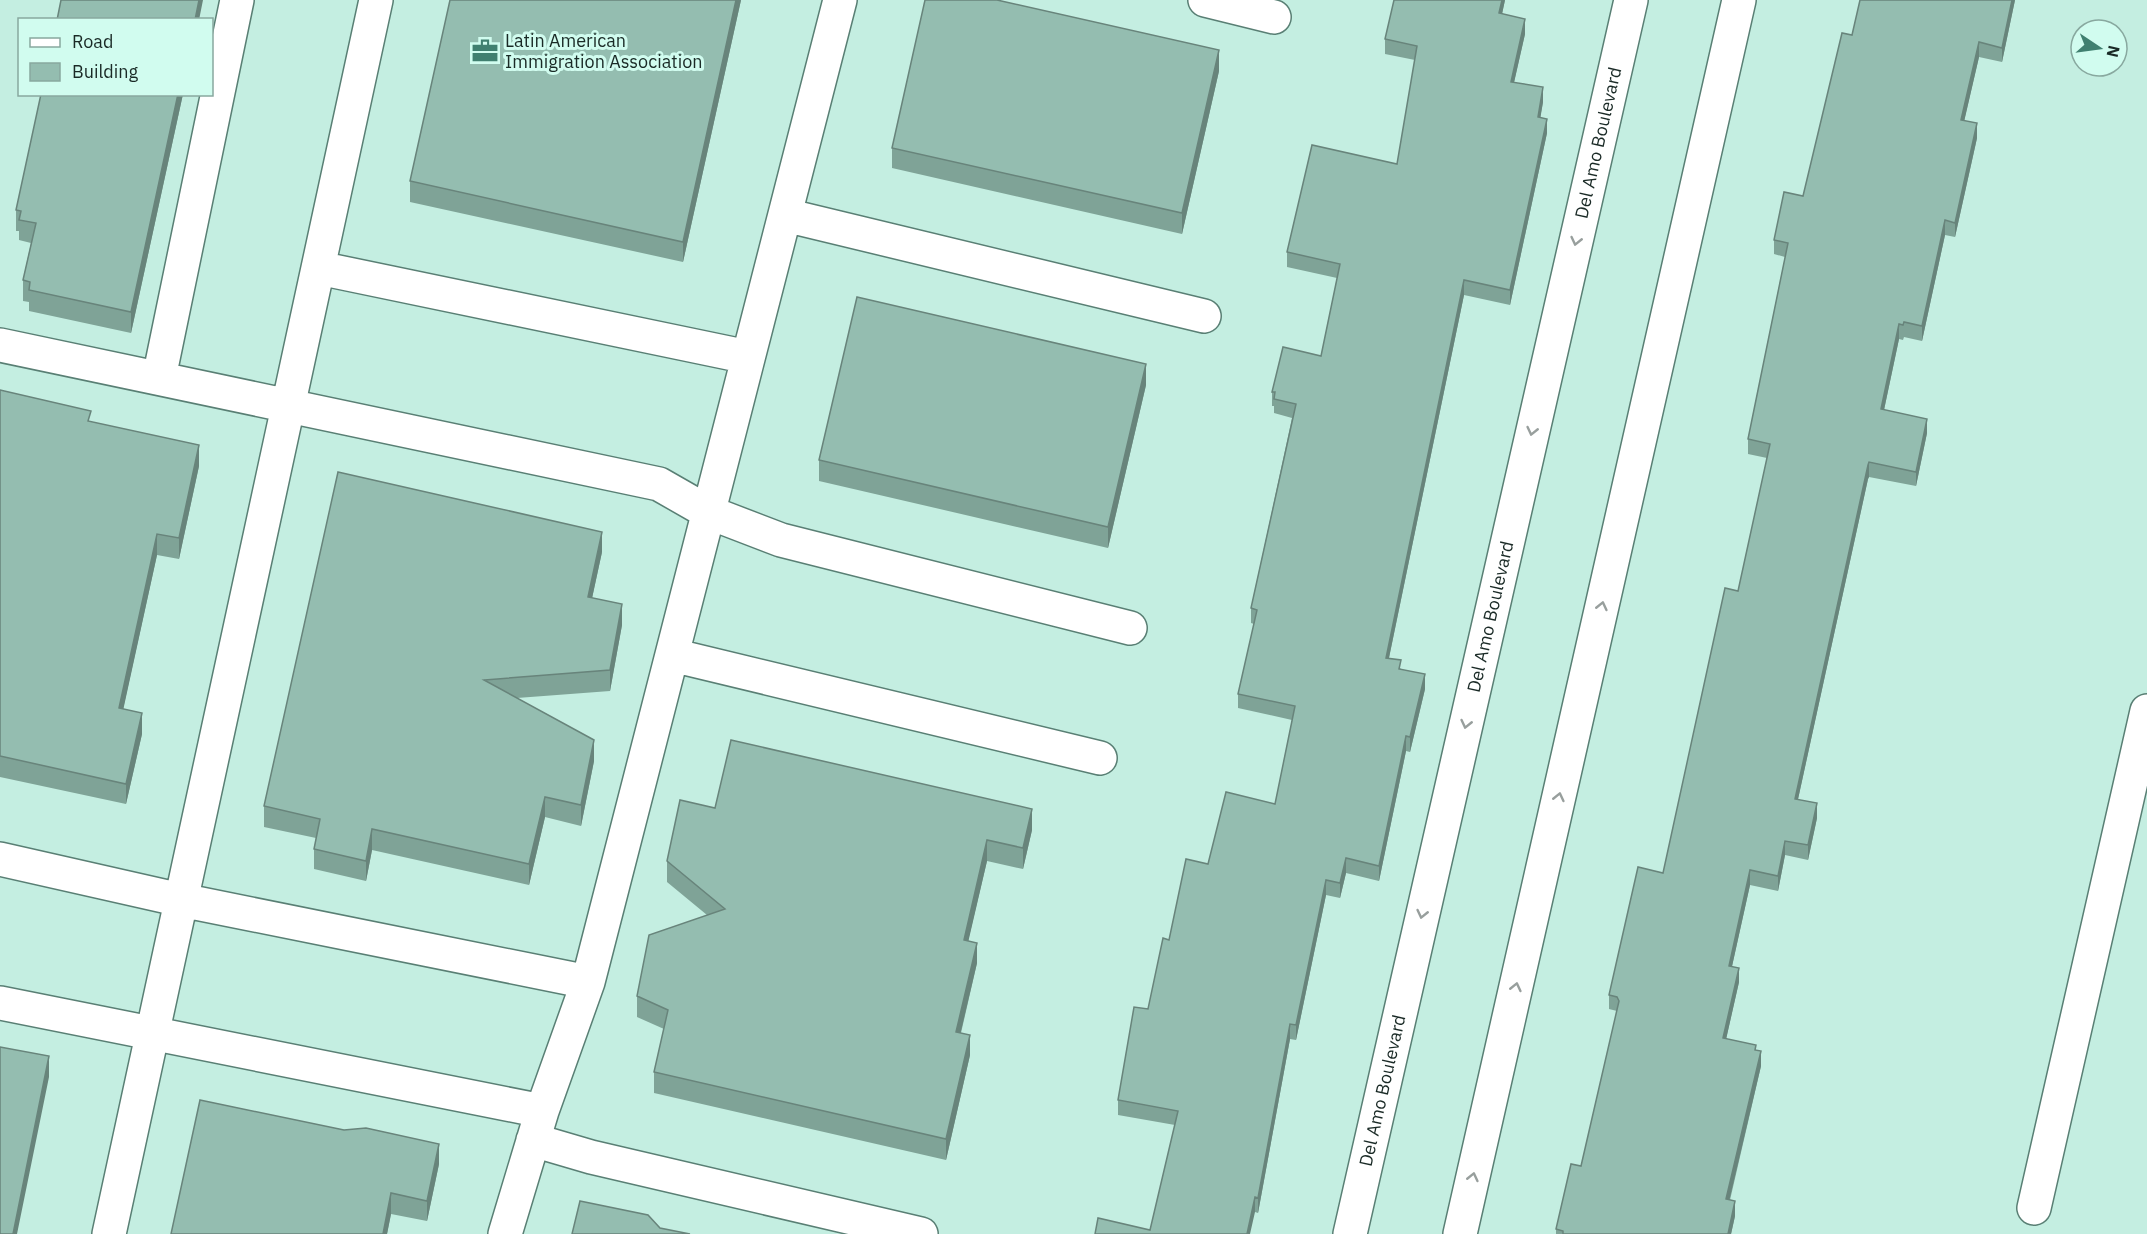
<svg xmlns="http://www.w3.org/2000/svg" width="2147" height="1234" font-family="'IBM Plex Sans',sans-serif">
	<rect width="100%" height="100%" fill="#c4eee1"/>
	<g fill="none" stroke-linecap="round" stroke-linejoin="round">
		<g stroke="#597f74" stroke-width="36">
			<path id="minor" d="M 1205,0 L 1274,17
				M 785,215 L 1204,316
				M 319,268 L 748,357
				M 0,345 L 659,484 L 708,512 L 781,540 L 1130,628
				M 159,378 L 237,0
				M 672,655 L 1100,758
				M 0,859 L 181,900 L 588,982
				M 0,1003 L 542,1111
				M 533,1140 L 591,1157 L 921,1234
				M 2034,1208 L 2147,711
				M 109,1234 L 376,0
				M 505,1234 L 542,1111 L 588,982 L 840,0"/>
		</g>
		<g stroke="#597f74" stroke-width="36">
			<g id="major">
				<path id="s1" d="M 1350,1234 L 1631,0"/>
				<path d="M 1460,1234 L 1739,0"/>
			</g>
		</g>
		<use href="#minor" stroke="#fff" stroke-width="33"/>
		<use href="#major" stroke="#fff" stroke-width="33"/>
	</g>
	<path fill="#7fa397" d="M 741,0 L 683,262 L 410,202 L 410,181 Z
		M 1394,0 L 1505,0 L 1502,14 L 1525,34 L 1514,82 L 1543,102 L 1540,118 L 1547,133 L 1510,305 L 1464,295 L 1389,658 L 1401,669 L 1425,689 L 1410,752 L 1406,751 L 1379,881 L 1346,873 L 1340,898 L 1326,895 L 1296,1040 L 1290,1039 L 1258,1213 L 1255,1212 L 1150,1230 L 1175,1125 L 1118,1115 L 1118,1100 L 1148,1009 L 1169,940 L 1208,864 L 1275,804 L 1292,720 L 1238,708 L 1238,694 L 1254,624 L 1251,623 L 1251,608 L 1292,418 L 1274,413 L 1274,406 L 1272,406 L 1272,392 L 1321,356 L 1337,278 L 1287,267 L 1287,252 L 1397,164 L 1415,60 L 1385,54 L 1385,39 Z
		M 2015,0 L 2002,62 L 1979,57 L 1964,121 L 1977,138 L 1955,237 L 1945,235 L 1922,341 L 1904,337 L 1903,340 L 1899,339 L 1884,410 L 1927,433 L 1916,486 L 1869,477 L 1868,479 L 1798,799 L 1817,818 L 1808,860 L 1785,855 L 1778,891 L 1750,885 L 1732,966 L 1739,982 L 1726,1039 L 1756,1050 L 1761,1066 L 1730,1200 L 1735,1216 L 1731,1234 L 1556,1234 L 1556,1229 L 1581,1166 L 1617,1011 L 1609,1009 L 1609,995 L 1663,873 L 1738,591 L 1767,458 L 1748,454 L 1748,439 L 1785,257 L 1774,254 L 1774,240 L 1803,196 L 1852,35 Z
		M 1219,71 L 1182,234 L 892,168 L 892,148 Z
		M 183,94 L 131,333 L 29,311 L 29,302 L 23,301 L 23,280 L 31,243 L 19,240 L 19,231 L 16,231 L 16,210 Z
		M 1146,385 L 1108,548 L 819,481 L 819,460 Z
		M 0,390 L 91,422 L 199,466 L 179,559 L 157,555 L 123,709 L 142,734 L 126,804 L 0,777 Z
		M 602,552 L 592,598 L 622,625 L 610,691 L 517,698 L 594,761 L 581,826 L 545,817 L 529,885 L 372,850 L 366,881 L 314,869 L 314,849 L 316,838 L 264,827 L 264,806 Z
		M 715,808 L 1032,830 L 1023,869 L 987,861 L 968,941 L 977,963 L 961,1033 L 970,1055 L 946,1160 L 654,1093 L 654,1072 L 664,1029 L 637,1017 L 637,996 L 707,915 L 667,882 L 667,861 Z
		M 439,1164 L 427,1221 L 391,1214 L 387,1234 L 171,1234 Z"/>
	<path fill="#68847b" d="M 199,0 L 203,0 L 199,20 L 195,20 Z
		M 736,0 L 741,0 L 683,262 L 683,242 Z
		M 1502,0 L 1505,0 L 1499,28 L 1499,13 Z
		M 2012,0 L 2015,0 L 2002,62 L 2002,48 Z
		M 1525,19 L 1525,34 L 1511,96 L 1511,82 Z
		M 1979,42 L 1979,57 L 1961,135 L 1961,120 Z
		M 1219,50 L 1219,71 L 1182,234 L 1182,213 Z
		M 1543,87 L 1543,102 L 1538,132 L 1538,117 Z
		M 178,94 L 183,94 L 131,333 L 131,312 Z
		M 1547,119 L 1547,133 L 1510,305 L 1510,290 Z
		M 1977,123 L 1977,138 L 1955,237 L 1955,223 Z
		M 1945,220 L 1945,235 L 1922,341 L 1922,326 Z
		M 1464,280 L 1464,295 L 1386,672 L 1386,658 Z
		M 1899,324 L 1899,339 L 1881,424 L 1881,409 Z
		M 1146,364 L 1146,385 L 1108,548 L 1108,527 Z
		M 1927,419 L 1927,433 L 1916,486 L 1916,472 Z
		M 199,445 L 199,466 L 179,559 L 179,538 Z
		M 1869,462 L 1869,477 L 1868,479 L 1795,813 L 1795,799 L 1868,465 Z
		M 602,532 L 602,552 L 588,617 L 588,597 Z
		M 157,534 L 157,555 L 119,729 L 119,708 Z
		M 622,604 L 622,625 L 610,691 L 610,670 Z
		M 1425,674 L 1425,689 L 1410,752 L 1410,737 Z
		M 142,713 L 142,734 L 126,804 L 126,784 Z
		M 1406,736 L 1406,751 L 1379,881 L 1379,866 Z
		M 594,740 L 594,761 L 581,826 L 581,805 Z
		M 545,797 L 545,817 L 529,885 L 529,864 Z
		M 1817,803 L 1817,818 L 1808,860 L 1808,845 Z
		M 1032,809 L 1032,830 L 1023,869 L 1023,848 Z
		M 372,829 L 372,850 L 366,881 L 366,861 Z
		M 987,840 L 987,861 L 964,960 L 964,940 Z
		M 1785,841 L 1785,855 L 1778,891 L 1778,876 Z
		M 1346,858 L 1346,873 L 1340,898 L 1340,883 Z
		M 1750,870 L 1750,885 L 1729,980 L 1729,966 Z
		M 1326,880 L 1326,895 L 1296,1040 L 1296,1025 Z
		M 977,943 L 977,963 L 956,1052 L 956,1032 Z
		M 1739,968 L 1739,982 L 1723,1053 L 1723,1038 Z
		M 1290,1024 L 1290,1039 L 1258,1213 L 1258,1198 Z
		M 970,1035 L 970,1055 L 946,1160 L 946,1139 Z
		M 1761,1051 L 1761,1066 L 1726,1214 L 1726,1199 Z
		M 49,1056 L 49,1077 L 17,1234 L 13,1234 Z
		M 439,1144 L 439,1164 L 427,1221 L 427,1201 Z
		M 391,1193 L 391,1214 L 387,1234 L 383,1234 Z
		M 1255,1197 L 1255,1212 L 1250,1234 L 1247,1234 Z
		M 1735,1201 L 1735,1216 L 1731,1234 L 1728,1234 Z"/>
	<path fill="#94bdb0" stroke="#68847b" stroke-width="1.5" d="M 61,0 L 199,0 L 195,20 L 57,20 Z
		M 450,0 L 736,0 L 683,242 L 410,181 Z
		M 925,0 L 997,0 L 1219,50 L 1182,213 L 892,148 Z
		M 1394,0 L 1502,0 L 1499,13 L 1525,19 L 1511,82 L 1543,87 L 1538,117 L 1547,119 L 1510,290 L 1464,280 L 1386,658 L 1401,660 L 1399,669 L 1425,674 L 1410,737 L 1406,736 L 1379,866 L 1346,858 L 1340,883 L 1326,880 L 1296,1025 L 1290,1024 L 1258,1198 L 1255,1197 L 1247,1234 L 1095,1234 L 1098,1218 L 1150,1230 L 1178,1111 L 1118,1100 L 1134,1007 L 1148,1009 L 1163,938 L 1169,940 L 1186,859 L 1208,864 L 1226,792 L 1275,804 L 1295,706 L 1238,694 L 1257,610 L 1251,608 L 1296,404 L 1274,399 L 1275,392 L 1272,392 L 1283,347 L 1321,356 L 1340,264 L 1287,252 L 1312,145 L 1397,164 L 1417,46 L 1385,39 Z
		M 1860,0 L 2012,0 L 2002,48 L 1979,42 L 1961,120 L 1977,123 L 1955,223 L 1945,220 L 1922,326 L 1904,322 L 1903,325 L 1899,324 L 1881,409 L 1927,419 L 1916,472 L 1869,462 L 1868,465 L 1795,799 L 1817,803 L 1808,845 L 1785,841 L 1778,876 L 1750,870 L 1729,966 L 1739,968 L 1723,1038 L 1756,1045 L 1755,1050 L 1761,1051 L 1726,1199 L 1735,1201 L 1728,1234 L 1563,1234 L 1563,1231 L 1556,1229 L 1571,1164 L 1581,1166 L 1619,1001 L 1617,997 L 1609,995 L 1638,867 L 1663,873 L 1725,588 L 1738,591 L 1770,444 L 1748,439 L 1788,243 L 1774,240 L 1784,192 L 1803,196 L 1842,33 L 1852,35 Z
		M 41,94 L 178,94 L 131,312 L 29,290 L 30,282 L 23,280 L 36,223 L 19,220 L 21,211 L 16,210 Z
		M 857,297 L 1146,364 L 1108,527 L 819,460 Z
		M 0,390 L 91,411 L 88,421 L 199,445 L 179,538 L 157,534 L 119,708 L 142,713 L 126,784 L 0,756 Z
		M 338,472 L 602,532 L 588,597 L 622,604 L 610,670 L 484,680 L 594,740 L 581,805 L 545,797 L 529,864 L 372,829 L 366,861 L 314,849 L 320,819 L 264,806 Z
		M 731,740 L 1032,809 L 1023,848 L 987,840 L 964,940 L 977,943 L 956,1032 L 970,1035 L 946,1139 L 654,1072 L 668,1010 L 637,996 L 649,935 L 725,909 L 667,861 L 680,800 L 715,808 Z
		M 0,1047 L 49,1056 L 13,1234 L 0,1234 Z
		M 200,1100 L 344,1130 L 366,1128 L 439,1144 L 427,1201 L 391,1193 L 383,1234 L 171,1234 Z
		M 580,1201 L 648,1215 L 660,1228 L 690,1234 L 572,1234 Z"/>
	<defs><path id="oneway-chevron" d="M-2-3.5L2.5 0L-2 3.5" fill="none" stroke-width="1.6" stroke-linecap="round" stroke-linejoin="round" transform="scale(1.5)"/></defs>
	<g stroke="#989f9d">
		<use href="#oneway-chevron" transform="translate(1576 241) rotate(103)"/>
		<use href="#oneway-chevron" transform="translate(1532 431) rotate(103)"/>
		<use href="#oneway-chevron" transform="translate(1602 606) rotate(-77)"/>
		<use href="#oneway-chevron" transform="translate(1466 724) rotate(103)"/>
		<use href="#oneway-chevron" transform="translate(1559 797) rotate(-77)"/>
		<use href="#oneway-chevron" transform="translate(1422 914) rotate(103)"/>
		<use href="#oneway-chevron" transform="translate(1516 987) rotate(-77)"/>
		<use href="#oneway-chevron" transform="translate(1473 1177) rotate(-77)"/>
	</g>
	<defs>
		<g id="office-bare" transform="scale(2.07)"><path d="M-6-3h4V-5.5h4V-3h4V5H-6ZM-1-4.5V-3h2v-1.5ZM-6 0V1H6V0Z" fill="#408070" stroke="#d1fcef" stroke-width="2.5" paint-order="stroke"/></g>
	</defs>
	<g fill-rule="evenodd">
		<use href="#office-bare" x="485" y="51"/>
	</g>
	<g text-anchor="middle" stroke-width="6" stroke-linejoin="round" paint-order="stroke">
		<g font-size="18" fill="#1a2a26" stroke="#d1fcef" text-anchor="start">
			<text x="505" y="47">Latin American<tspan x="505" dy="21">Immigration Association</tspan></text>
		</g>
		<g font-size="18" fill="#1a2a26" stroke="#d1fcef">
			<text dy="6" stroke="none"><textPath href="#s1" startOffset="1119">Del Amo Boulevard</textPath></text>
			<text dy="6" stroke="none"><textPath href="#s1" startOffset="633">Del Amo Boulevard</textPath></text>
			<text dy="6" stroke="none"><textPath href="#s1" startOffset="147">Del Amo Boulevard</textPath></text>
		</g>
	</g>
	<rect x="18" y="18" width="195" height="78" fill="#d1fcef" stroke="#88a89f" stroke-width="1.5"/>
	<rect x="30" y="38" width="30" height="9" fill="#ffffff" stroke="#88a89f" stroke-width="1.5"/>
	<text x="72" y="48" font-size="18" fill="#1a2a26">Road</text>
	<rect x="30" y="63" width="30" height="18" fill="#94bdb0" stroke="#88a89f" stroke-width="1.5"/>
	<text x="72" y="78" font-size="18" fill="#1a2a26">Building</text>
	<g transform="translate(2099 48) rotate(103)"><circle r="28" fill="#d1fcef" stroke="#88a89f" stroke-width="1.5"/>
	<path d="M0-4.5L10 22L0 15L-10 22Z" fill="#408070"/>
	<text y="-9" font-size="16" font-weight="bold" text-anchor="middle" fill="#1a2a26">N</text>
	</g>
</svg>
